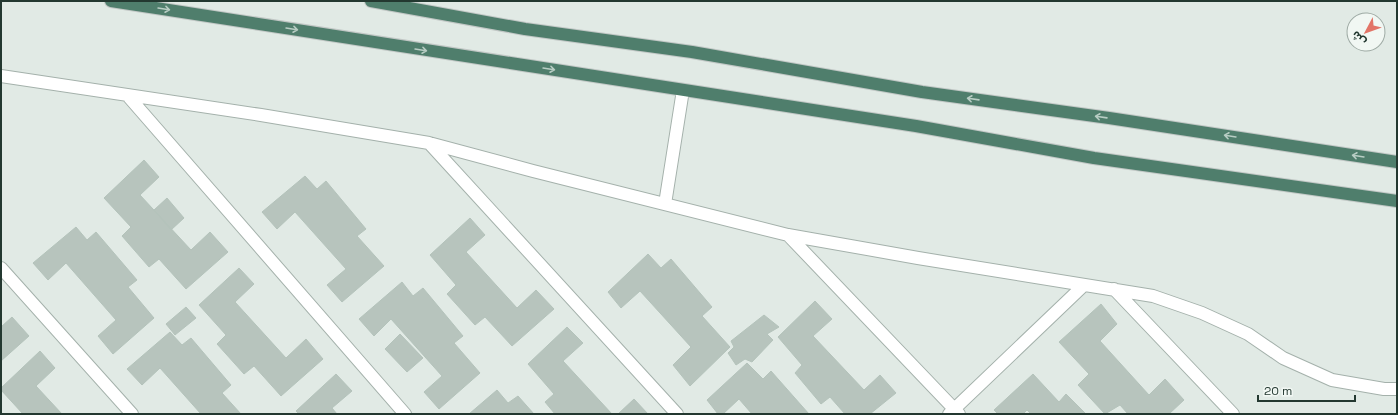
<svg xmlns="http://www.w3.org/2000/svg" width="1398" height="415" font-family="'Space Grotesk','Noto Sans Arabic',sans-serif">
	<rect width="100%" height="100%" fill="#e1eae5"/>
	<path fill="#b7c4bd" stroke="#b4c3bb" d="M 144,160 L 159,177 L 140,195 L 191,250 L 210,232 L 228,252 L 186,289 L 159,259 L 149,267 L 122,236 L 131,227 L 104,198 Z
		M 305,176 L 317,189 L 326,181 L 366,229 L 357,236 L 384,266 L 342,302 L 327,285 L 346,269 L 295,212 L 277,229 L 262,212 Z
		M 167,198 L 184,218 L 171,230 L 154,210 Z
		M 470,218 L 485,235 L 466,252 L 517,308 L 536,290 L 554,309 L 512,346 L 485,317 L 475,325 L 447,294 L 456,285 L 430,255 Z
		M 76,227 L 87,240 L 96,232 L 137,280 L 128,287 L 154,318 L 113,354 L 98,336 L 116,320 L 66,263 L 48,280 L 33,263 Z
		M 648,254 L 661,268 L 671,259 L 712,307 L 702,316 L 730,347 L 690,386 L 673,365 L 691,347 L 640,291 L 621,308 L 608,292 Z
		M 239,268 L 254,284 L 235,302 L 286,358 L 306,339 L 323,359 L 281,396 L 254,366 L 244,374 L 217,344 L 226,335 L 199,305 Z
		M 402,282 L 413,296 L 423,288 L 463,336 L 454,343 L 480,373 L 439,409 L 424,392 L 442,376 L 391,319 L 374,336 L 359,319 Z
		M 815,301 L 832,319 L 813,336 L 864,390 L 880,375 L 896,393 L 870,414 L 845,414 L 830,397 L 821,404 L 795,373 L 802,365 L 778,337 Z
		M 1101,304 L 1117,324 L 1100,341 L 1149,395 L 1165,379 L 1184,400 L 1169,414 L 1128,414 L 1120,405 L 1105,414 L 1078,385 L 1089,374 L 1059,342 Z
		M 186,307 L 196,318 L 175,335 L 166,324 Z
		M 764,315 L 779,327 L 767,334 L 773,340 L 752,362 L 745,359 L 736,365 L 728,353 L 734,347 L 731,341 Z
		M 12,317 L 29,336 L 1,361 L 1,327 Z
		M 567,327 L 583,343 L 563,361 L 612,414 L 555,414 L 545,402 L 554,394 L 528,364 Z
		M 170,332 L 182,345 L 191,338 L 231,385 L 222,393 L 241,414 L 201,414 L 160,368 L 142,385 L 127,369 Z
		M 400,334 L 423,358 L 407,372 L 385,349 Z
		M 40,351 L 55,368 L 36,386 L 62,414 L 23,414 L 1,390 L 1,388 Z
		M 747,363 L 763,379 L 771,371 L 809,414 L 752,414 L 739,399 L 723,414 L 718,414 L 707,400 Z
		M 336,374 L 352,391 L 332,408 L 337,414 L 299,414 L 296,411 Z
		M 1033,374 L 1059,402 L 1066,394 L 1086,414 L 1031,414 L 1027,410 L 1023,414 L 998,414 L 994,410 Z
		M 497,390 L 508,403 L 518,396 L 534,414 L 469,414 Z
		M 634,399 L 648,414 L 618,414 Z"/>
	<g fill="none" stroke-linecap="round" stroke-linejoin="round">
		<g stroke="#a4b1ab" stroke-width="14">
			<path id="minor" d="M 1,76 L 261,115 L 429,143 L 533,171 L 788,235 L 918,258 L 1153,296 L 1202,313 L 1248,334 L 1283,358 L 1332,380 L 1384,389 L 1397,389
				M 128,96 L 405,414
				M 429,143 L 677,414
				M 665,204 L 683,90
				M 788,235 L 959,414
				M 1,268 L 132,414
				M 1114,289 L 1233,414
				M 949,414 L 1083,286"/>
		</g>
		<g stroke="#c1c7c5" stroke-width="14">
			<path id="trunk" d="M 111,1 L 916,126 L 1094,158 L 1397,201
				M 371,1 L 525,29 L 692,52 L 922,92 L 1109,118 L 1397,162"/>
		</g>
		<use href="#minor" stroke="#fff" stroke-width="12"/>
		<use href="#trunk" stroke="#4f7e6c" stroke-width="12"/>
	</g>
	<defs><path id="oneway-shaft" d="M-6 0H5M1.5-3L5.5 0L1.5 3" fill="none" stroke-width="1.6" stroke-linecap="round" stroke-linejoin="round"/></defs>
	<g stroke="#b8cdc4">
		<use href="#oneway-shaft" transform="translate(164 9) rotate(9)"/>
		<use href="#oneway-shaft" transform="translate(292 29) rotate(9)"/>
		<use href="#oneway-shaft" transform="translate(421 50) rotate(9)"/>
		<use href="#oneway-shaft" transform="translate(549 69) rotate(9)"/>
		<use href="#oneway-shaft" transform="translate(973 99) rotate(-172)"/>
		<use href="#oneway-shaft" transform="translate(1101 117) rotate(-172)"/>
		<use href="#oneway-shaft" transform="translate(1230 136) rotate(-171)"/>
		<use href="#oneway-shaft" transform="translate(1358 156) rotate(-171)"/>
	</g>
	<rect width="1398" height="415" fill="none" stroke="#233830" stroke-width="4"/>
	<g transform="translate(1366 32) rotate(229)"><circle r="19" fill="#f1f7f3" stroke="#9faba5"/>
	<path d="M0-3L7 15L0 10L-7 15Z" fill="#e27467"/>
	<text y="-6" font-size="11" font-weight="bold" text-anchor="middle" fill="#233830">ش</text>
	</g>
	<path d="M1258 395v6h97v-6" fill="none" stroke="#233830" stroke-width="2"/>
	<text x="1264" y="395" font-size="12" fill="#233830" stroke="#f1f7f3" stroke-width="3" paint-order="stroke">20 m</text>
</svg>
